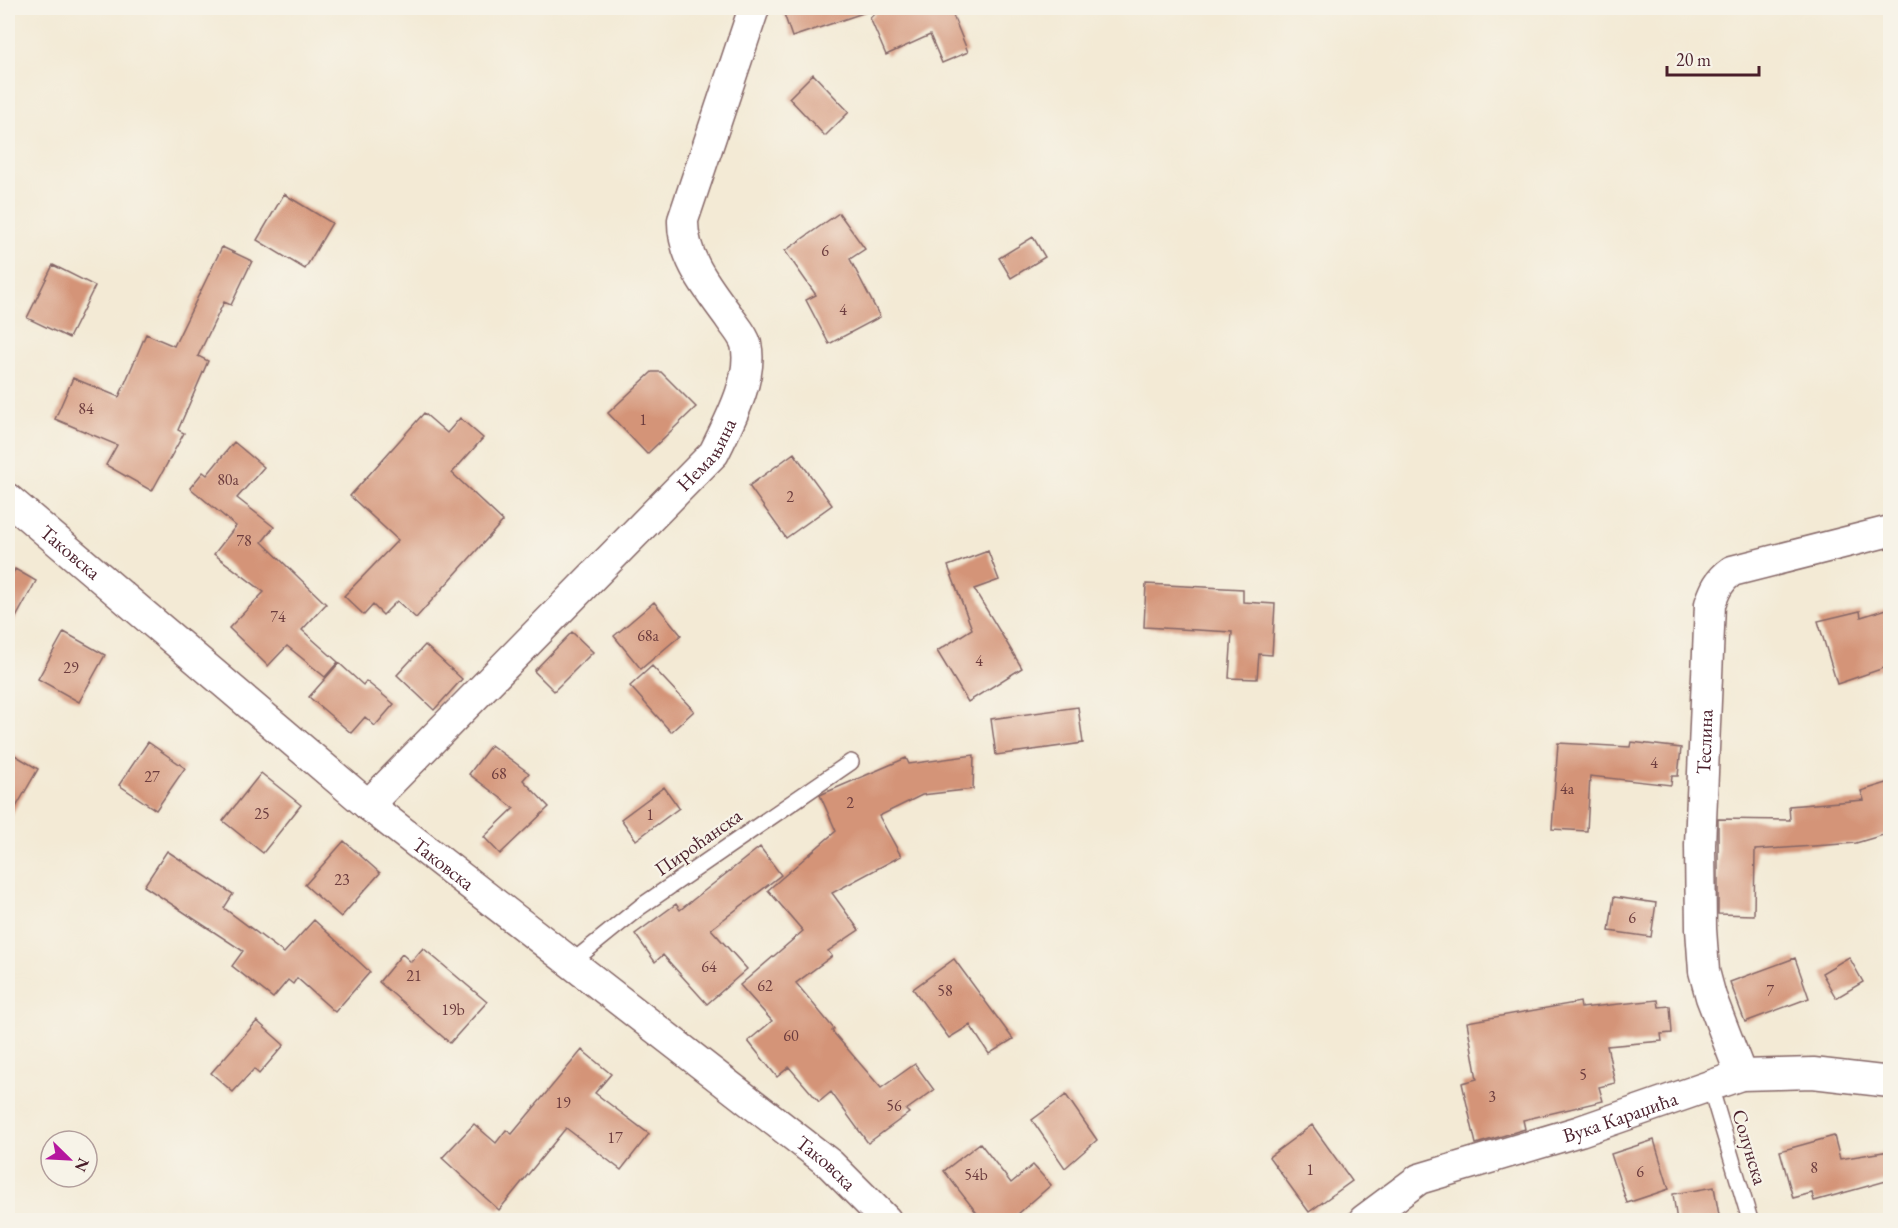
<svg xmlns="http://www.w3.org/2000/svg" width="1898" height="1228" font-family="'EB Garamond',serif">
	<rect width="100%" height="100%" fill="#f7f3e8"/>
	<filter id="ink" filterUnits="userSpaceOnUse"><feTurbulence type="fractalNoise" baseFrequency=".0167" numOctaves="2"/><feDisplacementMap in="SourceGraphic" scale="12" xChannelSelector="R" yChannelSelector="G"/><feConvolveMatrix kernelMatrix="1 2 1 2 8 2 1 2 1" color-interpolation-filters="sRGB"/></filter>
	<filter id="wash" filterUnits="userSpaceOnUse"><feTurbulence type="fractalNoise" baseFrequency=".008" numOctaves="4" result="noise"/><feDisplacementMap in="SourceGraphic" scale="24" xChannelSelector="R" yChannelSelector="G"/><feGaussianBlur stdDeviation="1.35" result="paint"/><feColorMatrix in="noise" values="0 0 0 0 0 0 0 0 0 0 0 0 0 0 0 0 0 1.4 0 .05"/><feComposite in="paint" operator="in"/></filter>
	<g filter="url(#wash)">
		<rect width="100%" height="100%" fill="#f3ead5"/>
		<g id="blocks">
			<path fill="#d49478" d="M 782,8 L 865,8 L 866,12 L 792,37 Z
				M 880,8 L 950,8 L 968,52 L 942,63 L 930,35 L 886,55 L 870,18 Z
				M 813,74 L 849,112 L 825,136 L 789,98 Z
				M 284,194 L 332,223 L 305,269 L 257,240 Z
				M 839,213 L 865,249 L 850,259 L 880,317 L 829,344 L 806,300 L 816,295 L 785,251 Z
				M 1033,237 L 1045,257 L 1011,278 L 999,258 Z
				M 222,247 L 252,261 L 231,305 L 224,302 L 198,356 L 208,361 L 178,430 L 184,433 L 152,491 L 106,465 L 117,445 L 55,419 L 73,378 L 119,397 L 146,334 L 174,346 Z
				M 53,265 L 95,286 L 69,338 L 27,318 Z
				M 652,372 L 661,372 L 696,407 L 647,454 L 608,413 Z
				M 424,413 L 447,433 L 460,418 L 483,438 L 452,473 L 503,521 L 416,618 L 397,601 L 383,615 L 373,605 L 364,615 L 344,596 L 398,540 L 350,496 Z
				M 234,442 L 264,467 L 237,498 L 274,527 L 262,542 L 326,604 L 302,630 L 338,662 L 325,677 L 287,646 L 268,666 L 229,628 L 264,592 L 214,554 L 236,526 L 190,488 L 203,472 L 207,475 Z
				M 794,453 L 832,505 L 786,538 L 749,486 Z
				M 988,551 L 999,580 L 974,589 L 1022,668 L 968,702 L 937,651 L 972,629 L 948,566 Z
				M 15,569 L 36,581 L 8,632 L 8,583 Z
				M 1146,584 L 1243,589 L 1243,602 L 1275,604 L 1272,655 L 1259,654 L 1257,679 L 1229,678 L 1232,632 L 1144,627 Z
				M 654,602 L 681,635 L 641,669 L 614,636 Z
				M 1890,608 L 1890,666 L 1837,684 L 1818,621 L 1860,611 L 1861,617 Z
				M 64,632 L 105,655 L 79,702 L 38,679 Z
				M 572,632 L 593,652 L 554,691 L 534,671 Z
				M 425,645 L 462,679 L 434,710 L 397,675 Z
				M 339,663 L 363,685 L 366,681 L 394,704 L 375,726 L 365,717 L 351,733 L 309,697 Z
				M 652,666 L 694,711 L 671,732 L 630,686 Z
				M 1078,707 L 1083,743 L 996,755 L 991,719 Z
				M 148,742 L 185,768 L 156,810 L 119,785 Z
				M 1631,742 L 1681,748 L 1678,776 L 1672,776 L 1671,785 L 1590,776 L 1587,831 L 1552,829 L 1558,743 L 1630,747 Z
				M 491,745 L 529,773 L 523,780 L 549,807 L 500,854 L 484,837 L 514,808 L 469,774 Z
				M 8,751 L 38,769 L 8,821 Z
				M 974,755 L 973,789 L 922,795 L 879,816 L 901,856 L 832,893 L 859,930 L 828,951 L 832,956 L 796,983 L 834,1029 L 832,1031 L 881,1088 L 915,1064 L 934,1090 L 906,1110 L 909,1113 L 868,1143 L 831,1092 L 819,1102 L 789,1067 L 777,1077 L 748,1041 L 772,1021 L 740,985 L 803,931 L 768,890 L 836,831 L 820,795 L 906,758 L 909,764 Z
				M 261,773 L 301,805 L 263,853 L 223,821 Z
				M 1890,782 L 1890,833 L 1856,843 L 1755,850 L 1754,915 L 1718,914 L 1718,819 L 1790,820 L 1789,806 L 1864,800 L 1861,791 Z
				M 664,787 L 679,808 L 636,840 L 621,819 Z
				M 344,841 L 380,873 L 341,917 L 305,885 Z
				M 760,847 L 781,875 L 711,929 L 747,969 L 707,1004 L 663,955 L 655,962 L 635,934 L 676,904 L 680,910 Z
				M 167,851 L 233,894 L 224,908 L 284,953 L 314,920 L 370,972 L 335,1012 L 297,978 L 293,984 L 288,980 L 273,998 L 232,966 L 243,951 L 144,886 Z
				M 1614,897 L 1656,903 L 1651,937 L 1609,931 Z
				M 423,948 L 487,1002 L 450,1043 L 379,982 L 402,954 L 411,962 Z
				M 1849,957 L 1863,982 L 1836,998 L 1822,973 Z
				M 1795,958 L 1809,998 L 1745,1022 L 1730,982 Z
				M 954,959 L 1013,1039 L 989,1054 L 970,1025 L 949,1038 L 913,989 Z
				M 1658,1000 L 1659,1007 L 1670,1006 L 1672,1033 L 1661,1034 L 1662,1041 L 1607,1046 L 1615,1083 L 1599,1087 L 1603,1101 L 1523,1120 L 1525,1129 L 1476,1144 L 1462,1083 L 1477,1079 L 1467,1022 L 1580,1002 L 1581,1008 Z
				M 257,1021 L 284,1045 L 259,1074 L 254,1069 L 233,1092 L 211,1073 Z
				M 582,1050 L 611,1074 L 595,1093 L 649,1134 L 621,1170 L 566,1128 L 499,1210 L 442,1158 L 474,1124 L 496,1143 L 506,1130 L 512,1134 Z
				M 1066,1095 L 1097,1140 L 1065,1168 L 1032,1120 Z
				M 1312,1125 L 1352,1181 L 1309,1212 L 1269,1157 Z
				M 1834,1136 L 1840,1159 L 1890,1151 L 1890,1180 L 1814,1201 L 1812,1193 L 1793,1198 L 1780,1151 Z
				M 1654,1140 L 1669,1189 L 1627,1203 L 1611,1154 Z
				M 980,1143 L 1011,1183 L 1033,1165 L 1051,1185 L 1010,1221 L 983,1221 L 944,1171 Z
				M 1714,1187 L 1720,1221 L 1677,1221 L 1673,1194 Z"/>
		</g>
	</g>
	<g filter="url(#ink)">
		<use href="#blocks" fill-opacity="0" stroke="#856666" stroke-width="1.5"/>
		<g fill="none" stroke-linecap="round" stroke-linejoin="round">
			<g stroke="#856666" stroke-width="18">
				<path id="service" d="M 572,962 L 640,907 L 851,762
					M 1710,1086 L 1750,1220"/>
			</g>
			<g stroke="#856666" stroke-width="33">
				<g id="minor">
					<path id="s1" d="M 8,499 L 368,805 L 830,1164 L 886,1220"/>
					<path id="s2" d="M 368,805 L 714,453 C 728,424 754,378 746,344 C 743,334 734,325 729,317 C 708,288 682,257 683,220 L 754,8"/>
					<path id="s3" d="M 1741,1075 L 1711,997 L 1704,971 L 1701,929 L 1700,845 L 1710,604 C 1715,590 1719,580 1732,571 L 1890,531"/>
					<path id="s4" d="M 1364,1220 L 1419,1179 L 1580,1131 L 1741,1075 L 1813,1073 L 1890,1082"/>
				</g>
			</g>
			<use href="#service" stroke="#fff" stroke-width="15"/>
			<use href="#minor" stroke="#fff" stroke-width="30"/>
		</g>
	</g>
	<g text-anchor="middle" stroke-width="4.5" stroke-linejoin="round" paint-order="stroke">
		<g font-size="16" fill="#6c3c3e">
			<text x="825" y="256">6</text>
			<text x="843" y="315">4</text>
			<text x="86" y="414">84</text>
			<text x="643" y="425">1</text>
			<text x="228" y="485">80a</text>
			<text x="790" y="502">2</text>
			<text x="244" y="546">78</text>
			<text x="278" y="622">74</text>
			<text x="648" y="641">68a</text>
			<text x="979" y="666">4</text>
			<text x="71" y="673">29</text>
			<text x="1654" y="768">4</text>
			<text x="499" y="779">68</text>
			<text x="152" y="782">27</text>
			<text x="1567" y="794">4a</text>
			<text x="850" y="808">2</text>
			<text x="262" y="819">25</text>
			<text x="650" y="820">1</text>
			<text x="342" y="885">23</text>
			<text x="1632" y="923">6</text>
			<text x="709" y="972">64</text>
			<text x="414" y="981">21</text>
			<text x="765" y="991">62</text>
			<text x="945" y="996">58</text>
			<text x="1770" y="996">7</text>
			<text x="453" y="1015">19b</text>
			<text x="791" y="1041">60</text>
			<text x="1583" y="1080">5</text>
			<text x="1492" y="1102">3</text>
			<text x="563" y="1108">19</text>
			<text x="894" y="1111">56</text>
			<text x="615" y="1143">17</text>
			<text x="1814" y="1173">8</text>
			<text x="1310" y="1175">1</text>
			<text x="1640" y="1177">6</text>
			<text x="976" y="1180">54b</text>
		</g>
		<g font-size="20" fill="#4a1f2b" stroke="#f7f3e8">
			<text dy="7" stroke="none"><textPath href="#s2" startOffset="488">Немањина</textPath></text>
			<text dy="7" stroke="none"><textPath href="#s1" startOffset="82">Таковска</textPath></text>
			<text dy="7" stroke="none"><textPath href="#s3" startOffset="340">Теслина</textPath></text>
			<text transform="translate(698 842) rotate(-35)" y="7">Пироћанска</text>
			<text dy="7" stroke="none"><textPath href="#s1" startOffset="568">Таковска</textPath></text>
			<text dy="7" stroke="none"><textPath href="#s4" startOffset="279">Вука Караџића</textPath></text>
			<text transform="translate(1750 1147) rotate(73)" y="7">Солунска</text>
			<text dy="7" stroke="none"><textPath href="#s1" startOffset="1054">Таковска</textPath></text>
		</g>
	</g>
	<rect width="1898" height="1228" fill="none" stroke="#f7f3e8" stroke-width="30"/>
	<g transform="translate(69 1159) rotate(114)"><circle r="28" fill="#f7f3e8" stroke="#b29e9c" stroke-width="1.5"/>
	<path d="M0-4.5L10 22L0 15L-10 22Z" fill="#b5179e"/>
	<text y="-9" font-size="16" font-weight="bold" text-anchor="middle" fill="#4a1f2b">N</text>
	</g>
	<path d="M1667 66v9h92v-9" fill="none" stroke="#4a1f2b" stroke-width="3"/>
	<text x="1676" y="66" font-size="18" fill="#4a1f2b" stroke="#f7f3e8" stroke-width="4.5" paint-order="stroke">20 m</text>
</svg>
